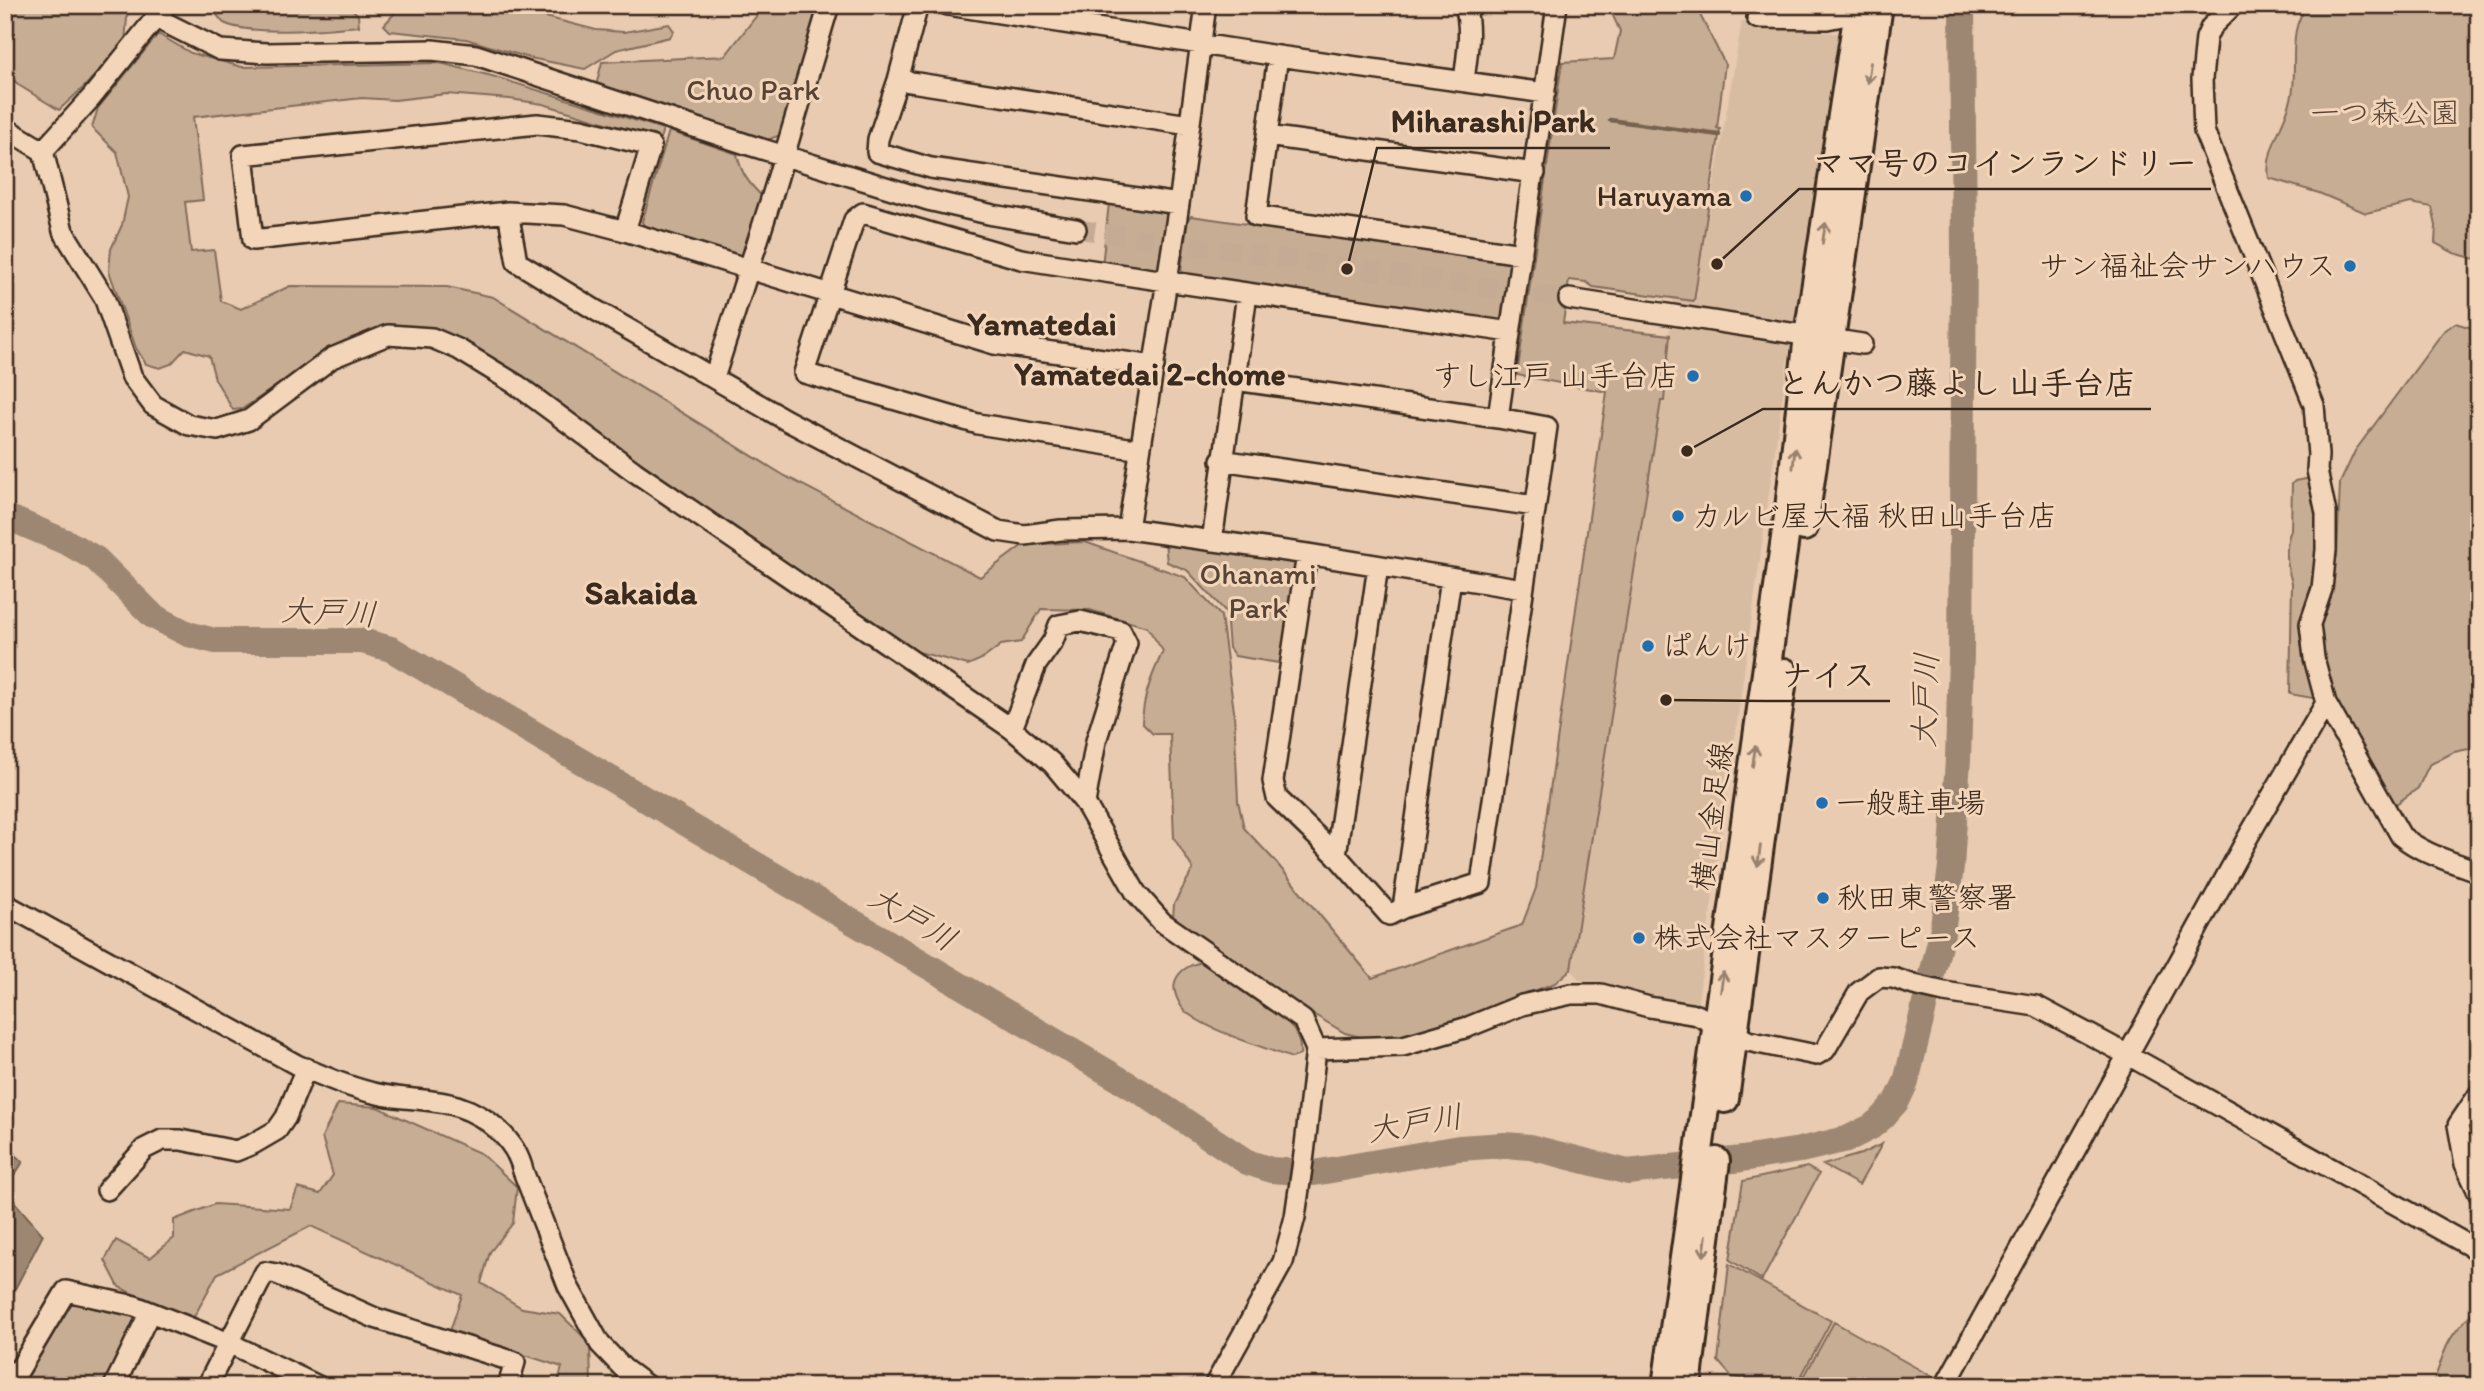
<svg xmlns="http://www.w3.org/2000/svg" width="2484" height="1391" font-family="Itim,'Klee One',sans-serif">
	<rect width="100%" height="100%" fill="#e8cbb0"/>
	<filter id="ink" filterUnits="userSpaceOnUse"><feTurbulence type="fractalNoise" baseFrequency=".0143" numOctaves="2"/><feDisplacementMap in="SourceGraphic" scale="14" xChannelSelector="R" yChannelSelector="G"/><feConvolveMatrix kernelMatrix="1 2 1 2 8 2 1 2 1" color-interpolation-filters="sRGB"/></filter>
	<g filter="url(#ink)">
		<path fill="#d8bca2" d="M 1742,21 L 1842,34 L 1787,365 L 1697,1008 L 1668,1004 L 1579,980 L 1571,969 L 1661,401 L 1674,298 L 1694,301 Z"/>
		<path fill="#c8ad95" stroke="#826c5a" stroke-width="2" d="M 5,5 L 128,5 L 125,42 L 85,86 L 59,110 L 20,86 L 5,72 Z
			M 220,5 L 348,5 L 358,15 L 359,26 C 329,29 250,36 224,23 C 222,22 219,17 217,15 Z
			M 402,5 L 499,5 L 596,30 L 624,32 L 669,24 L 674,31 L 670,37 L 616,50 L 585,69 L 530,58 L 466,39 L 390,31 L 384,25 Z
			M 765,5 L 823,5 L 786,133 L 767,140 L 596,86 L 602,62 L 725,56 Z
			M 1608,5 L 1695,5 L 1725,64 L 1717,128 L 1720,129 L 1694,301 L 1593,287 L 1586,282 L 1569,280 L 1563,323 L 1670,335 L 1664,401 L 1661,401 L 1571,969 L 1555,983 L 1414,1037 L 1361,1037 L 1345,1033 L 1308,1011 L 1173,919 L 1174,904 L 1193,869 L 1174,838 L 1170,734 L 1153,734 L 1142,723 C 1143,696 1152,675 1163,651 L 1147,627 L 1090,610 L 1041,609 L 1021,642 L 1001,645 L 984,658 L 968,665 L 911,650 L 761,546 L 660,481 L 509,372 L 389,329 L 344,341 L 242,409 L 233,410 L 215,379 L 209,356 L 185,349 L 171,364 L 160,368 L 146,364 L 136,348 L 109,271 L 111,249 L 122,225 L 128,197 L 117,152 L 92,128 L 98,108 L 158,34 L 191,53 L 242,67 L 440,63 L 492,76 L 663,129 L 660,139 L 543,104 L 510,99 L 446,94 L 395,100 L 362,98 L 193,117 L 203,200 L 185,202 L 191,252 L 214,250 L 221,301 L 241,309 L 290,286 L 447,287 L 493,297 L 785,476 L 980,577 L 1023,545 L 1085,542 L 1185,577 L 1221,616 L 1234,711 L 1238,801 L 1244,828 L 1274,860 L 1372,978 L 1522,925 L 1536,888 L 1607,392 L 1517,375 L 1562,62 L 1614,59 L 1620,31 Z
			M 2309,5 L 2479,5 L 2479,260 L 2454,253 L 2435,243 L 2436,226 L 2432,207 L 2411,203 L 2366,213 L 2319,193 L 2269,178 C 2264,149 2287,123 2292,95 C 2298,66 2286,27 2309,5 Z
			M 669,131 L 737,154 C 741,174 750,185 764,198 L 747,251 L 739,259 L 646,231 L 642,222 Z
			M 1109,203 L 1165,212 L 1169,217 L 1162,270 L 1155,273 L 1102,266 Z
			M 1191,216 L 1506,261 L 1513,267 L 1507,315 L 1495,323 L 1187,276 L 1181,270 L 1188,219 Z
			M 2455,323 L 2479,330 L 2479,747 L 2454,752 L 2429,765 L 2418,788 L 2392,807 L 2335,702 L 2317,630 L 2337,555 L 2340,483 L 2355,451 L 2443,332 Z
			M 2311,478 L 2322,543 L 2314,694 L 2312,698 L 2290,694 L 2292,583 C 2287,567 2284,547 2291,530 L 2292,484 L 2295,481 Z
			M 1165,542 L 1298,560 L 1285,664 L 1235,656 L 1229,648 L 1226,612 L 1187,570 L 1167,562 Z
			M 1205,962 C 1233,980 1305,1015 1300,1055 L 1292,1058 C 1263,1047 1213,1032 1190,1015 C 1181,1010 1172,992 1175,982 C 1179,969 1193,963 1205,962 Z
			M 338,1104 L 377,1107 L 482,1154 L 517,1187 L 513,1223 L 490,1252 L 481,1283 L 522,1308 L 560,1314 L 590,1343 L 591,1386 L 557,1386 L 562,1367 L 450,1331 L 462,1295 L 311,1226 L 217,1274 L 194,1317 L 152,1303 L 119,1287 L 105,1260 L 116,1240 L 150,1258 L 174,1238 L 174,1220 L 215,1204 L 290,1209 L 298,1188 L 320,1194 L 333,1175 L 322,1137 Z
			M 1882,1144 L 1859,1185 L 1823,1165 L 1861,1154 Z
			M 1807,1167 L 1819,1174 L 1762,1280 L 1730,1260 L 1743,1181 Z
			M 1729,1264 L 1831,1321 L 1796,1386 L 1732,1377 L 1718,1361 Z
			M 78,1301 L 135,1313 L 140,1323 L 108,1386 L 25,1386 L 21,1384 L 65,1302 Z
			M 2479,1303 L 2479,1386 L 2443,1386 L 2436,1375 C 2441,1362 2445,1345 2454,1334 C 2462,1323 2471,1315 2479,1303 Z
			M 1834,1322 L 1940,1381 L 1937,1386 L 1799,1386 Z"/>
		<path fill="#9e8772" stroke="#766250" stroke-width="2" d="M 5,1147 L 23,1162 L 12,1179 L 11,1198 L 43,1235 L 5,1308 Z"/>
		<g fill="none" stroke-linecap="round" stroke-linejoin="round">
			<path stroke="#766250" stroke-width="4.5" d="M 1610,120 L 1719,135"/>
			<path stroke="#9e8772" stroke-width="26" d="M 5,516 L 68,543 L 96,559 L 153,616 L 188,634 L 215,641 L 362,641 L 391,649 L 1141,1092 L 1247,1162 L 1271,1170 L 1314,1173 L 1459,1148 L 1505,1145 L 1530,1147 L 1628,1172 L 1742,1159 L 1800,1150 L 1847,1139 L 1871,1127 L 1883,1117 L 1897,1101 L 1906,1082 L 1942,933 L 1951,867 L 1958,759 L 1961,654 L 1964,251 L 1962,5"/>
			<path stroke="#c5ab93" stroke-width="19" stroke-dasharray="19 10" stroke-linecap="butt" d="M 1076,229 L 1569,299"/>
			<g stroke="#3b2a1e" stroke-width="24">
				<path id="minor" d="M 918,5 L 898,80 L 878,139 L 877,152 L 931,168 L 1179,204
					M 948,5 L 1278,56 L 1545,93
					M 2233,5 L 2211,27 L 2206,38 L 2202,79 L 2204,131 L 2314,405 L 2318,455 L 2317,470 L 2326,513 L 2326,550 L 2322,589 L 2310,624 L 2314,658 L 2326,703 L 2401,836 C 2425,855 2451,861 2479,872
					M 156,18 L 220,50 L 267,53 L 432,50 L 476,55 L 749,145 L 928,200 L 993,215 L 1076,229
					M 1757,18 L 1827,19 L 1858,13
					M 1278,56 L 1256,216 L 1522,254
					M 898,80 L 1189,125
					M 1464,81 C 1467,55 1472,31 1465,5
					M 5,128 L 43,151 L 63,231 L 104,297 L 132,377 L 153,405 L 189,425 L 217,430 L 249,420 L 332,358 L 388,335 L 432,338 L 458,349 L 517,385 L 635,472 L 1012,729 L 1052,763 L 1072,787 L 1085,803 L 1136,893 L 1162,922 L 1303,1020 L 1316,1049 L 1304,1154 L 1295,1217 L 1283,1262 L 1214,1386
					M 1267,136 L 1535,173
					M 43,151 L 91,98 L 166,5
					M 508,212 L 517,262 L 597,311 L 786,420 L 998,531 L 1025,535 L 1061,530 L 1128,529 L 1307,554 L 1523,589
					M 625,231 L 651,146 L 581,129 L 537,124 L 243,155 L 253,240 L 508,212 L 564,215 L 625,231 L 994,344 L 1154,366
					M 1569,299 L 1862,344
					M 714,378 L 773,193 L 829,5
					M 1235,380 L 1498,418
					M 1141,447 L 1128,448 L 978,424 L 804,373 L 854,220 L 863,213 L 1021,259 L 1078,268 L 1510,332
					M 1221,460 L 1535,506
					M 1128,529 L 1179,204 L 1206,5
					M 1212,541 L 1247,294
					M 1307,554 L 1273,781 L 1277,798 L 1336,855 L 1389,915 L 1403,908 L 1481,883 L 1547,427 L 1498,418 L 1557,5
					M 1012,729 L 1036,665 L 1053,641 L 1059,625 L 1080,621 L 1121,631 L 1127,643 L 1096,741 L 1085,803
					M 1336,855 L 1378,566
					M 5,904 L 297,1065 C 324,1076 349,1088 378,1094 C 403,1100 433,1098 457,1106 C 488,1116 516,1140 523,1171 L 568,1286 L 600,1344 L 624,1369 L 647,1386
					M 1403,908 L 1451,578
					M 1316,1049 L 1403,1046 L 1468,1027 L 1522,1005 L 1571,994 L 1601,994 L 1649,1007 L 1697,1015 L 1748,1041 L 1816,1055 L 1825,1050 L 1859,992 L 1879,977 L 1893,978 L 1914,985 L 1944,992 L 2036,1006 L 2128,1055 L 2479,1251
					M 2479,1094 L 2458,1125 L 2465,1164 L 2479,1194
					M 107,1190 L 144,1149 L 162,1140 L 181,1140 L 236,1151 L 253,1144 L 277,1130 L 286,1117 L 306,1068
					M 5,1370 L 16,1375 L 66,1291 L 135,1306 L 229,1343 L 318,1386
					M 114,1386 L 150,1312
					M 207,1386 L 265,1272 L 277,1274 L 375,1318 L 515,1362 L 508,1386
					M 1945,1386 L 2248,837 L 2326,703"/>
			</g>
			<g stroke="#3b2a1e" stroke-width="32">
				<path id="major" d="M 1804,527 L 1879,5
					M 1725,1099 L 1784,672
					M 1666,1386 L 1789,509 L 1808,335 L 1859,5
					M 1687,1386 L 1716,1161"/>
			</g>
			<use href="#minor" stroke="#f3d5b9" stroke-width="19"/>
			<use href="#major" stroke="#f3d5b9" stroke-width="26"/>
		</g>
		<defs><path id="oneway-shaft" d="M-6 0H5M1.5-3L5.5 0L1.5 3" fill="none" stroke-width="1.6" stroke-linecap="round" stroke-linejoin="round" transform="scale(1.75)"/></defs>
		<g stroke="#97806c">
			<use href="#oneway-shaft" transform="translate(1869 73) rotate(98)"/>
			<use href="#oneway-shaft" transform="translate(1824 233) rotate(-81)"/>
			<use href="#oneway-shaft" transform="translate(1794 458) rotate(-84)"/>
			<use href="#oneway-shaft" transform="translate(1754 756) rotate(-82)"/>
			<use href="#oneway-shaft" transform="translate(1759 856) rotate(98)"/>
			<use href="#oneway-shaft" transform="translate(1722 982) rotate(-82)"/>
			<use href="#oneway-shaft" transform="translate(1705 1246) rotate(97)"/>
		</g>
	</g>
	<g fill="#1f6fb2" stroke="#f3d5b9" stroke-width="2.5">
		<circle cx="1746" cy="196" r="7"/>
		<circle cx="2350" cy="266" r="7"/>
		<circle cx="1693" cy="376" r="7"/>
		<circle cx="1678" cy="516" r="7"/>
		<circle cx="1648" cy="646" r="7"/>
		<circle cx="1822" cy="803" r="7"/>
		<circle cx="1823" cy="898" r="7"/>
		<circle cx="1639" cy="938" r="7"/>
	</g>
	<g text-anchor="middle" stroke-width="6" stroke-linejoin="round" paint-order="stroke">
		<g font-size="30" fill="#574436" stroke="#f3d5b9">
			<text x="753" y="100">Chuo Park</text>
			<text x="2385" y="123">一つ森公園</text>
			<text x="1258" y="584">Ohanami<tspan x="1258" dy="34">Park</tspan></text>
		</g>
		<g font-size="30" fill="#3b2a1e" stroke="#f3d5b9" text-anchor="start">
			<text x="1732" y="206" text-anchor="end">Haruyama</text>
			<text x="2336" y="276" text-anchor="end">サン福祉会サンハウス</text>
			<text x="1679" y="386" text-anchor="end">すし江戸 山手台店</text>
			<text x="1692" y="526">カルビ屋大福 秋田山手台店</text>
			<text x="1662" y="656">ぱんけ</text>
			<text x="1836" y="813">一般駐車場</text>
			<text x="1837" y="908">秋田東警察署</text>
			<text x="1653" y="948">株式会社マスターピース</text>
		</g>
		<g font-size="30" fill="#3b2a1e" stroke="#f3d5b9">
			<text transform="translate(1712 816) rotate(-82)" y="10">横山金足線</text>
		</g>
		<g font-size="32" font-weight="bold" fill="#3b2a1e" stroke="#f3d5b9">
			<text x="1150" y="385">Yamatedai 2-chome</text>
		</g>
		<g font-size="32" font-style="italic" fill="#544133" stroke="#f3d5b9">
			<text transform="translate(329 612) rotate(3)" y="11">大戸川</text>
			<text transform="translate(1925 700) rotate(-88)" y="11">大戸川</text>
			<text transform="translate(913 918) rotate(31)" y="11">大戸川</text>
			<text transform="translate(1415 1123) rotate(-9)" y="11">大戸川</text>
		</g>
		<g font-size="33" font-weight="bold" fill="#3b2a1e" stroke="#f3d5b9">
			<text x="1042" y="335">Yamatedai</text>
			<text x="641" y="604">Sakaida</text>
		</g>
	</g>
	<path fill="none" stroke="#3b2a1e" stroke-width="2.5" d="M1347 269L1377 148H1610M1717 264L1799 189H2211M1687 451L1763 409H2151M1666 700L1766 701H1890"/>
	<g fill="#3b2a1e" stroke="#f3d5b9" stroke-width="2.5">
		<circle cx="1347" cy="269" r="7"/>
		<circle cx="1717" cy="264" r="7"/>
		<circle cx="1687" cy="451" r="7"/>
		<circle cx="1666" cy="700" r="7"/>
	</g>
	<g font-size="32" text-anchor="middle" font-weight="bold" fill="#3b2a1e" stroke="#f3d5b9" stroke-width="6" stroke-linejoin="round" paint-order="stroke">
		<text x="1493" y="132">Miharashi Park</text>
		<text x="2005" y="174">ママ号のコインランドリー</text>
		<text x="1957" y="394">とんかつ藤よし 山手台店</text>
		<text x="1828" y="686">ナイス</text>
	</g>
	<rect width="2484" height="1391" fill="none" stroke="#f3d5b9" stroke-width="28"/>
	<rect x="14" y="14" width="2456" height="1363" fill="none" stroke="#3b2a1e" stroke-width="2.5" filter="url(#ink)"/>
</svg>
